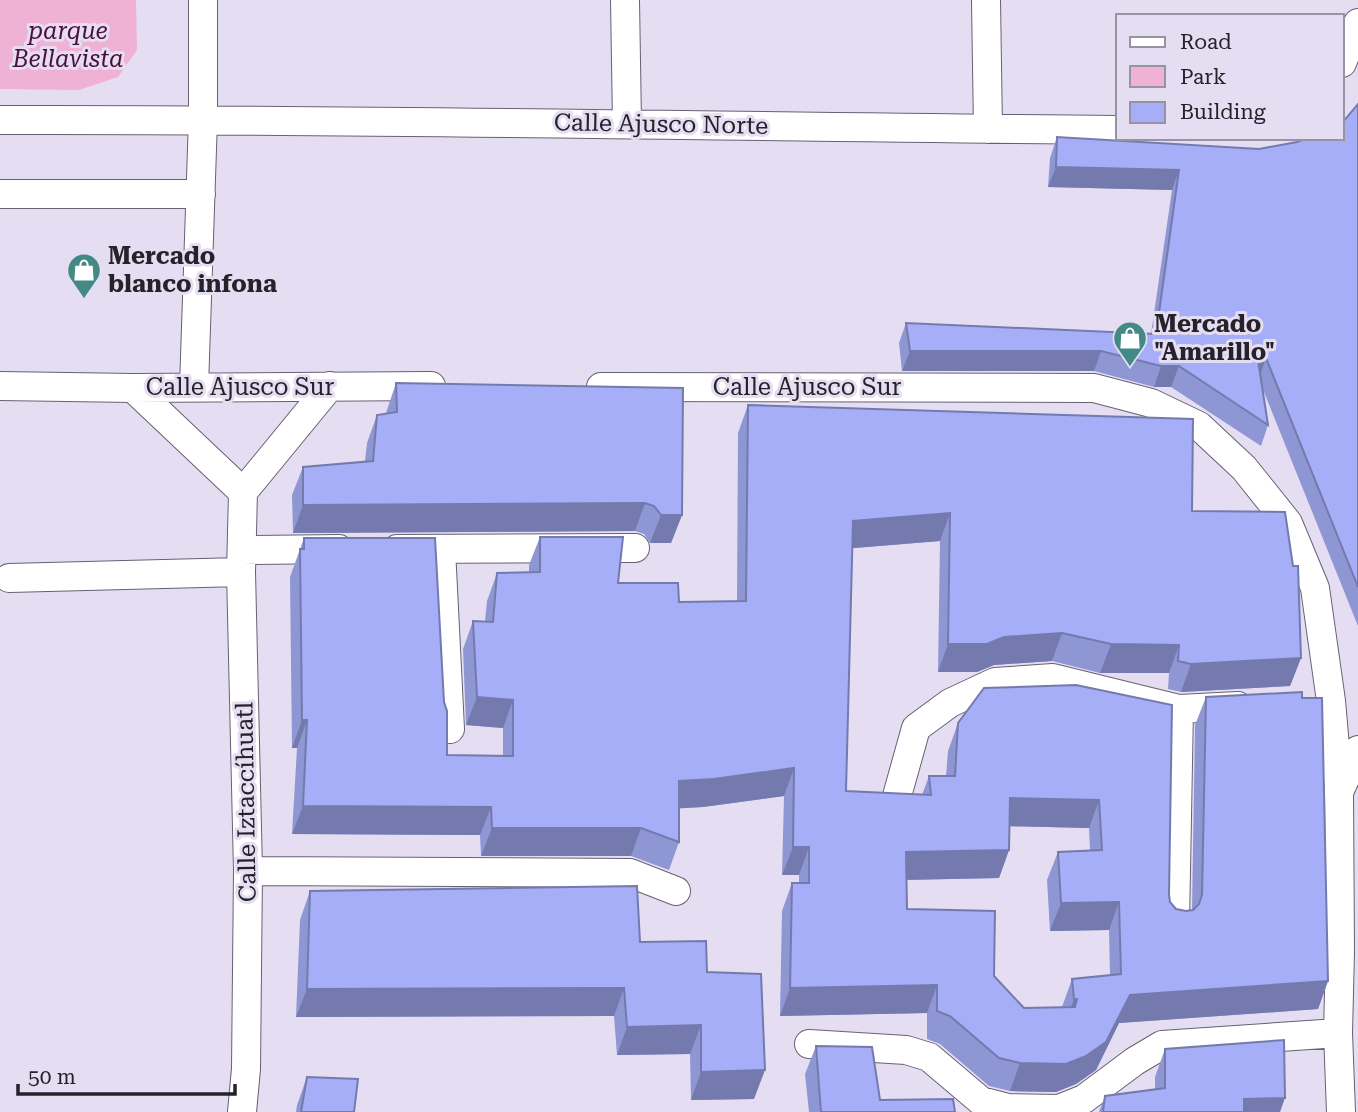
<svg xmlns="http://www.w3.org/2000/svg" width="1358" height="1112" font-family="'Roboto Serif',serif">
	<rect width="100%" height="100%" fill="#e5def3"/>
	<path fill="#efb2d5" d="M 0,0 L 136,0 L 137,50 L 118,77 L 79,90 L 0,89 Z"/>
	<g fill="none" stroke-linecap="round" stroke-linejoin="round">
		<g stroke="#666172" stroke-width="30">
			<path id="minor" d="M 625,0 L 627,123
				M 986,0 L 988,129
				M 1342,63 L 1358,23
				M 0,120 C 373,119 745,127 1118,130
				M 0,194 L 201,194
				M 0,386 L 133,388 L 431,386
				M 194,387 L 203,119 L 203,0
				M 601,387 L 1094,388 L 1151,403 L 1199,426 L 1244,468 L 1288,523 L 1315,588 L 1331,701 L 1339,792
				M 133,388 L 243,492
				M 397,549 L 635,548
				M 441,549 L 450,729
				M 243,550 L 339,549
				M 9,578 L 241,572
				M 897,796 L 916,728 L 950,703 L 995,682 L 1053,678 L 1179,709 L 1238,706
				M 248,871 L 630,873 L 676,891
				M 1175,923 L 1179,709
				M 809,1044 L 906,1050 L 929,1057 L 981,1101 L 1008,1108 L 1059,1109 L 1084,1099 L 1135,1061 L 1162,1045 L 1338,1033
				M 242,1112 L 246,1069 L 248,871 L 241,572 L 243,492 L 330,386
				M 1341,1112 L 1338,1033 L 1340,952 L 1339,792 L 1358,750"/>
		</g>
		<use href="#minor" stroke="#fff" stroke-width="28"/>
	</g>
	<path fill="#8e96d4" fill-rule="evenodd" d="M 1358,104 L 1358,626 L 1262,387 L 1268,425 L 1261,446 L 1171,387 L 1154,387 L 1094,371 L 902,371 L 899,343 L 906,323 L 1151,334 L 1172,190 L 1048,187 L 1050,158 L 1057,137 L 1259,149 L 1342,138 Z
		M 396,383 L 682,515 L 671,543 L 650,543 L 644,534 L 635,531 L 293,533 L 292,495 L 303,467 L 365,461 L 367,443 L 377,415 L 386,413 Z
		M 748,405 L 1192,511 L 1301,658 L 1290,686 L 1181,692 L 1168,689 L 1169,673 L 1100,673 L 1052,661 L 994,665 L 977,672 L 938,672 L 940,541 L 852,548 L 846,791 L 922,795 L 929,776 L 946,776 L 948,751 L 958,723 L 1076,685 L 1169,895 L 1170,902 L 1176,909 L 1186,911 L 1192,910 L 1195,725 L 1206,697 L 1328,981 L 1318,1009 L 1119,1023 L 1096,1070 L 1076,1084 L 1056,1092 L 1010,1091 L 989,1086 L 940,1044 L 927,1039 L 927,1013 L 780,1016 L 782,911 L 792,883 L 799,883 L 799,875 L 782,875 L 784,796 L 703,807 L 679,808 L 679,842 L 669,870 L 631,856 L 481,856 L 480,835 L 292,834 L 297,748 L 292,748 L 290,577 L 304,538 L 444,702 L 447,755 L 503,756 L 503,728 L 466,725 L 463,649 L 473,621 L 485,621 L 487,601 L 497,573 L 529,572 L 529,565 L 540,537 L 618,583 L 679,602 L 737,601 L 738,433 ZM 1009,826 L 1089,828 L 1090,850 L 1058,852 L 1047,880 L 1050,931 L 1109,930 L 1110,975 L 1072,979 L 1062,1007 L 1024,1008 L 994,976 L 907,909 L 907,880 L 999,878 L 1009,850 Z
		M 310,891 L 640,942 L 707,972 L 754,1099 L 691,1100 L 690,1054 L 617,1055 L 614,1016 L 296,1017 L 300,920 Z
		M 816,1046 L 880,1100 L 955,1112 L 809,1112 L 805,1074 Z
		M 1165,1049 L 1280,1112 L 1099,1112 L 1105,1096 L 1155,1089 L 1155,1077 Z
		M 307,1077 L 354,1112 L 296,1112 L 297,1105 Z"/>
	<path fill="#747aad" d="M 1056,167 L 1179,170 L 1172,190 L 1048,187 Z
		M 910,351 L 1101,351 L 1094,371 L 902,371 Z
		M 1266,358 L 1259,378 L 1258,360 Z
		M 1161,366 L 1179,366 L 1171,387 L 1154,387 Z
		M 645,503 L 635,531 L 293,533 L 303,505 Z
		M 950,513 L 940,541 L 843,549 L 853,521 Z
		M 661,515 L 682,515 L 671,543 L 650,543 Z
		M 1062,633 L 1052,661 L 994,665 L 977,672 L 938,672 L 948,644 L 1004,637 Z
		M 1111,644 L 1179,645 L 1169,673 L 1100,673 Z
		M 1301,658 L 1290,686 L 1181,692 L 1191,664 Z
		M 477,697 L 513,700 L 503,728 L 466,725 Z
		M 302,720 L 307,720 L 297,748 L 292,748 Z
		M 794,768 L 784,796 L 703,807 L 669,809 L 679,781 Z
		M 1010,798 L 1099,800 L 1089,828 L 1000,826 Z
		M 303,806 L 491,807 L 480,835 L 292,834 Z
		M 492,828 L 641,828 L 631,856 L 481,856 Z
		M 793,847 L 809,847 L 799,875 L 782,875 Z
		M 1009,850 L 999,878 L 896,880 L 906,852 Z
		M 1119,902 L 1109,930 L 1050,931 L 1061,903 Z
		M 1328,981 L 1318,1009 L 1119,1023 L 1096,1070 L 1076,1084 L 1056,1092 L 1010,1091 L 1020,1063 L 1130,995 Z
		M 937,985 L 927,1013 L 780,1016 L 790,988 Z
		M 624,988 L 614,1016 L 296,1017 L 307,989 Z
		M 1074,999 L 1077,999 L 1067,1027 L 1064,1028 Z
		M 701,1025 L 690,1054 L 617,1055 L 627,1027 Z
		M 765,1070 L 754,1099 L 691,1100 L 701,1072 Z
		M 1285,1098 L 1280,1112 L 1239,1112 L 1244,1099 Z"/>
	<path fill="#a5aef7" stroke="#747aad" stroke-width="2" fill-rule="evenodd" d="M 1358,104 L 1358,587 L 1266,358 L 1258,360 L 1268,425 L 1179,366 L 1161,366 L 1101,351 L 910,351 L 906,323 L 1156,334 L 1179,170 L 1056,167 L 1057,137 L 1259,149 L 1297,142 L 1306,138 L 1342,138 L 1342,123 Z
		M 396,383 L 683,388 L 682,515 L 661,515 L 654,506 L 645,503 L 303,505 L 303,467 L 373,461 L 377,415 L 397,412 Z
		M 748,405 L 1193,419 L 1192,511 L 1285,512 L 1293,566 L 1298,566 L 1301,658 L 1191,664 L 1178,661 L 1179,645 L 1111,644 L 1062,633 L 1004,637 L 987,644 L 948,644 L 950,513 L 853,521 L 846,791 L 931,795 L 929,776 L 955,776 L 958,723 L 984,688 L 1076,685 L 1172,705 L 1169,895 L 1170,902 L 1176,909 L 1186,911 L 1193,910 L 1199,904 L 1202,895 L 1206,697 L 1302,692 L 1302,698 L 1322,698 L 1328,981 L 1130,995 L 1106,1042 L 1086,1056 L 1066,1064 L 1020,1063 L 999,1058 L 950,1016 L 937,1011 L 937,985 L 790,988 L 792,883 L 809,883 L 809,847 L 793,847 L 794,768 L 714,779 L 679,781 L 679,842 L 641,828 L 492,828 L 491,807 L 303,806 L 307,720 L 302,720 L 300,549 L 304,549 L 304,538 L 435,538 L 444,702 L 447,711 L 447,755 L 513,756 L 513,700 L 477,697 L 473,621 L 493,622 L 497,573 L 540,572 L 540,537 L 623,537 L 618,583 L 678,583 L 679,602 L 746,601 ZM 1010,798 L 1099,800 L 1102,850 L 1058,852 L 1061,903 L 1119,902 L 1121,974 L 1072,979 L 1074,999 L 1077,999 L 1075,1007 L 1024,1008 L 994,976 L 995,911 L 907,909 L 906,852 L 1009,850 Z
		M 637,886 L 640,942 L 706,941 L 707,972 L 761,974 L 765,1070 L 701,1072 L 701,1025 L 627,1027 L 624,988 L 307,989 L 310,891 Z
		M 1284,1040 L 1285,1098 L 1244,1099 L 1244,1112 L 1103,1112 L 1105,1096 L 1165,1088 L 1165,1049 Z
		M 816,1046 L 872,1047 L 880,1100 L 953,1099 L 955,1112 L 821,1112 Z
		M 307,1077 L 358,1079 L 354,1112 L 301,1112 Z"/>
	<defs>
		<g id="shop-pin" transform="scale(1.75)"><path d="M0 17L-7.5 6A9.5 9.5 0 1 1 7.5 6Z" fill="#438a86" stroke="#e5def3"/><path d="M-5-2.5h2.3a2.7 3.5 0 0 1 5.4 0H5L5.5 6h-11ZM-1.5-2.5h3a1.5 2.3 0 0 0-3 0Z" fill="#fff"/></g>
	</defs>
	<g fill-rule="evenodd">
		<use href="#shop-pin" x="84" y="270"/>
		<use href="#shop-pin" x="1130" y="338"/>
	</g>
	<g text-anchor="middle" stroke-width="6" stroke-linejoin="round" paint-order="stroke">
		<g font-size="24" font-style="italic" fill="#4e0d3a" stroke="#e5def3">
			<text x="68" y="39">parque<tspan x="68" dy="28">Bellavista</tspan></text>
		</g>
		<g font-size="24" fill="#25222a" stroke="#e5def3">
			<text transform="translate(661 124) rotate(1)" y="8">Calle Ajusco Norte</text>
			<text x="240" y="395">Calle Ajusco Sur</text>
			<text x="807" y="395">Calle Ajusco Sur</text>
			<text transform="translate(246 802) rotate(-91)" y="8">Calle Iztaccíhuatl</text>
		</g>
		<g font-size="24" font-weight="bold" fill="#25222a" stroke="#e5def3" text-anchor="start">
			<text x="108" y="264">Mercado<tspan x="108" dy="28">blanco infona</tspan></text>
			<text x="1154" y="332">Mercado<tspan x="1154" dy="28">"Amarillo"</tspan></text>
		</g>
	</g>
	<rect x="1116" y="14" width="228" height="126" fill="#e5def3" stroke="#9893a3" stroke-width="2"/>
	<rect x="1130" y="37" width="35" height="10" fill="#ffffff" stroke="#9893a3" stroke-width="2"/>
	<text x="1180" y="49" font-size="21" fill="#25222a">Road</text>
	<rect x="1130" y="66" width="35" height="21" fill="#efb2d5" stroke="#9893a3" stroke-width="2"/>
	<text x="1180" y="84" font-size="21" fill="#25222a">Park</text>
	<rect x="1130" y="102" width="35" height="21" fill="#a5aef7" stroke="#9893a3" stroke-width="2"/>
	<text x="1180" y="119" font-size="21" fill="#25222a">Building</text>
	<path d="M18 1084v10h217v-10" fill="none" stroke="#25222a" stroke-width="3.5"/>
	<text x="28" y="1084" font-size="21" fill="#25222a" stroke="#e5def3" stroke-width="5" paint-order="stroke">50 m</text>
</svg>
